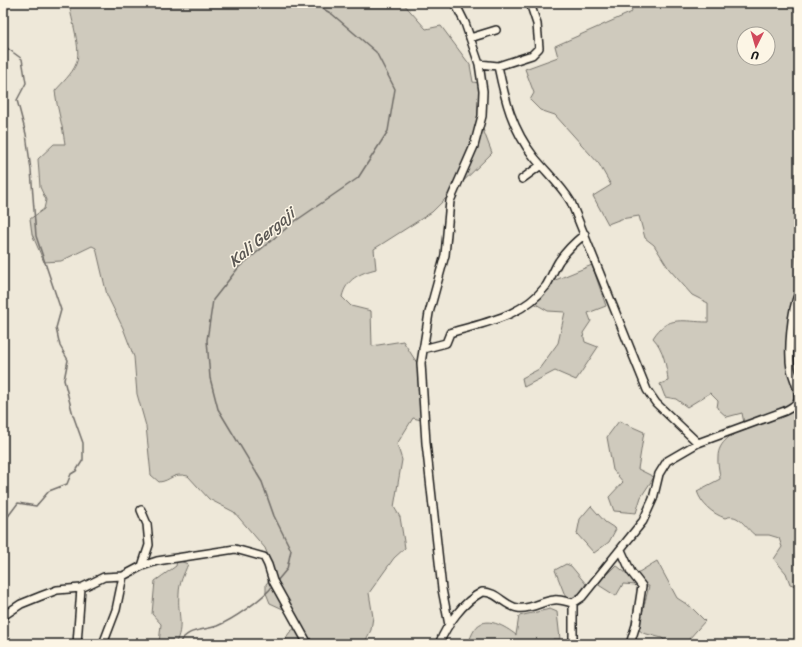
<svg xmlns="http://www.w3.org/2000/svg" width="802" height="647" font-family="Sriracha,sans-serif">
	<rect width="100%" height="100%" fill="#eee8d9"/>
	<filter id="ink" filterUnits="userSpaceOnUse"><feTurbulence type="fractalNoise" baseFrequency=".025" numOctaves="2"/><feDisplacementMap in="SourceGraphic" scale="8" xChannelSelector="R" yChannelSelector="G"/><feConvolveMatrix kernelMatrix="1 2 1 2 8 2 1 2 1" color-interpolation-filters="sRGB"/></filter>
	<g filter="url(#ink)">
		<path fill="#cfcabd" stroke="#76736c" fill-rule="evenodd" d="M 69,3 L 403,3 L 426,29 L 441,26 L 470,65 L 473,82 L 479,83 L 478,116 L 492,153 L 432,212 L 374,249 L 376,269 C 360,273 346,279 342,297 L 351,306 L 371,311 L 372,346 L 403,341 L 424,374 L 426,387 L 425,400 L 429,422 L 413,418 L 397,444 L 402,460 L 394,507 L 400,517 L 405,548 L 394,558 L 369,593 L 373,617 L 371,630 L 364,644 L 285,644 C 287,632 291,630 302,625 L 296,615 L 270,603 L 266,593 L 266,584 L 275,573 L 265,548 L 234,512 L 209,499 L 188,476 C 172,472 171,481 159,482 L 151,475 L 146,426 L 137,394 L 134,357 L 123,328 L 107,295 L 96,248 L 92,246 L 61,261 L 44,262 L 32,234 L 30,219 L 44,209 L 46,200 L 40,187 L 38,159 L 54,144 L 65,144 C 63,126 57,109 55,91 C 62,83 72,74 76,64 C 82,50 71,19 69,3 Z
			M 630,3 L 799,3 L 799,253 L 795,254 L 799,285 L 799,360 L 797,367 L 799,373 L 799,587 L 790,584 L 786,573 L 774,559 L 782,547 L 779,538 L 769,535 L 755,535 C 745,528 739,512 725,518 C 713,514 701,504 697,491 L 720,479 C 720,472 717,464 718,457 C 718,442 733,433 745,428 L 742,413 L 727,417 L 717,408 L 718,401 L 710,393 L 687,407 L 676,399 L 665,397 L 660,384 L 668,381 C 667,367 663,348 653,338 C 668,314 684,322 708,322 L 708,303 L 692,295 L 669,269 L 654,245 L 645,238 L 639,216 L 621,219 L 608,224 L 593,196 L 611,185 L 599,164 L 555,115 L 540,110 L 530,100 L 534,93 L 525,69 L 558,57 L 555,46 L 632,12 ZM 744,34 L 768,34 L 768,58 L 744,58 Z
			M 592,265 L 606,306 L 588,313 L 591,321 L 583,333 L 585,342 L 598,347 L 576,380 L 555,371 L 524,387 L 522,378 L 539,369 L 558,343 L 565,312 L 548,311 L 534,303 L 553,281 Z
			M 619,421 L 644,432 L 638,469 L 654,477 L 641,497 L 636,513 L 614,511 L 609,497 L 623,482 L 613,470 L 607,437 Z
			M 591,506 L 605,522 L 616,529 L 609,542 L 594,553 L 577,534 L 580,519 Z
			M 177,560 L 188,564 C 184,574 179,583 179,594 C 177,614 185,626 175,644 L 159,644 L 161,624 L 152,614 L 155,581 L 176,566 Z
			M 657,561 L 677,598 L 691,607 L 705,621 L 689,639 L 693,644 L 669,644 L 662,638 L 643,633 L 638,629 L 649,586 L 623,584 L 616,596 L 597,584 L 616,565 L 627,574 L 639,572 Z
			M 566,564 L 571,566 L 586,584 L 581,594 L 574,599 L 566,598 L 555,570 Z
			M 550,609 L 557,612 L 560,639 L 553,639 L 553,644 L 468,644 C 470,639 472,633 475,629 C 485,614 506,627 516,635 L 519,616 Z"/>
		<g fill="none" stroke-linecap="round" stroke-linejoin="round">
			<path stroke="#6f6c67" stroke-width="1.5" d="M 799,23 L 797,47 L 799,63
				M 3,45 L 22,59 L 26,83 L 17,100 L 26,134 L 31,170 L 36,236 L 61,310 L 56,328 L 60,346 L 68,360 L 64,380 L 73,415 L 83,443 L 83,460 L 76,471 L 71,474 L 67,484 L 49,491 L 36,506 L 18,503 L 6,519 L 3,557
				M 277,581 L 287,569 L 291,550 L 274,516 L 262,482 L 218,409 L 210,378 L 207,340 L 213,300 L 239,267 L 294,222 L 358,178 L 388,131 L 395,89 L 376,52 L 332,14 L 313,3
				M 3,637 L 7,644
				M 179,644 C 187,628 202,631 217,626 C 234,619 261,600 273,586"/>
			<g stroke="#1c1c1c" stroke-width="10">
				<path id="minor" d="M 455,3 L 465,23 L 479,64 L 498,66 C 505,100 512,129 534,157 C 546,172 561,185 571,202 L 647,390 L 656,403 L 698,443
					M 470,38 L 496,30
					M 498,66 L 532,55 L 539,48 L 537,24 L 530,3
					M 522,179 L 541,165
					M 423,349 L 446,343 L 450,333 L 453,332 C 487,322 523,316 546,286 C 551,278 554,269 559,261 C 566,251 575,242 585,234
					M 141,510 L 147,524 L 149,545 L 142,566
					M 621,550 L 631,572 L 642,586 L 636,625 L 630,644
					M 3,616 L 21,604 L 41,596 L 57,590 L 81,588 L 104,577 L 123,576 L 142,566 L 157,561 L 235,549 L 264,557 L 268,565 L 273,581 L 308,644
					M 449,625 L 442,589 L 426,443 L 421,363 L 429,313 L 445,255 L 450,201 L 474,146 L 482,116 L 483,91 L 479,64
					M 77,644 L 81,588
					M 103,644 L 116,610 L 123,576
					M 439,644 C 447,624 463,602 482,592 C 497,591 504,606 518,608 C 531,610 542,601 554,600 C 560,599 567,602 573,603
					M 573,644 L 573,603 L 582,597 L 643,521 L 653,499 L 659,474 L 667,461 L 698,443 L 785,411 C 790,408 797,406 798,399 C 800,390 793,378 791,369 C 788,352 791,310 799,293"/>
			</g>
			<use href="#minor" stroke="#fcf5e5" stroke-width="7"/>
		</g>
	</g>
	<g text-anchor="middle" stroke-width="3" stroke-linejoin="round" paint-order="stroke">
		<g font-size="16" font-style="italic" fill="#5b5854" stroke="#fcf5e5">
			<text transform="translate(261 237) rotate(-40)" y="6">Kali Gergaji</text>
		</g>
	</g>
	<rect width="802" height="647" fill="none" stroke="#fcf5e5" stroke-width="16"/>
	<rect x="8" y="8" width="786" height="631" fill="none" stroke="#1c1c1c" stroke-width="1.5" filter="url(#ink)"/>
	<g transform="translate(756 46) rotate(185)"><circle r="19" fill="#fcf5e5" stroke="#a29e95"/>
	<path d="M0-3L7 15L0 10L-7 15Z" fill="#d1495b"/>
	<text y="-6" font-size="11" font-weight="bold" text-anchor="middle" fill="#1c1c1c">U</text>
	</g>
</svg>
